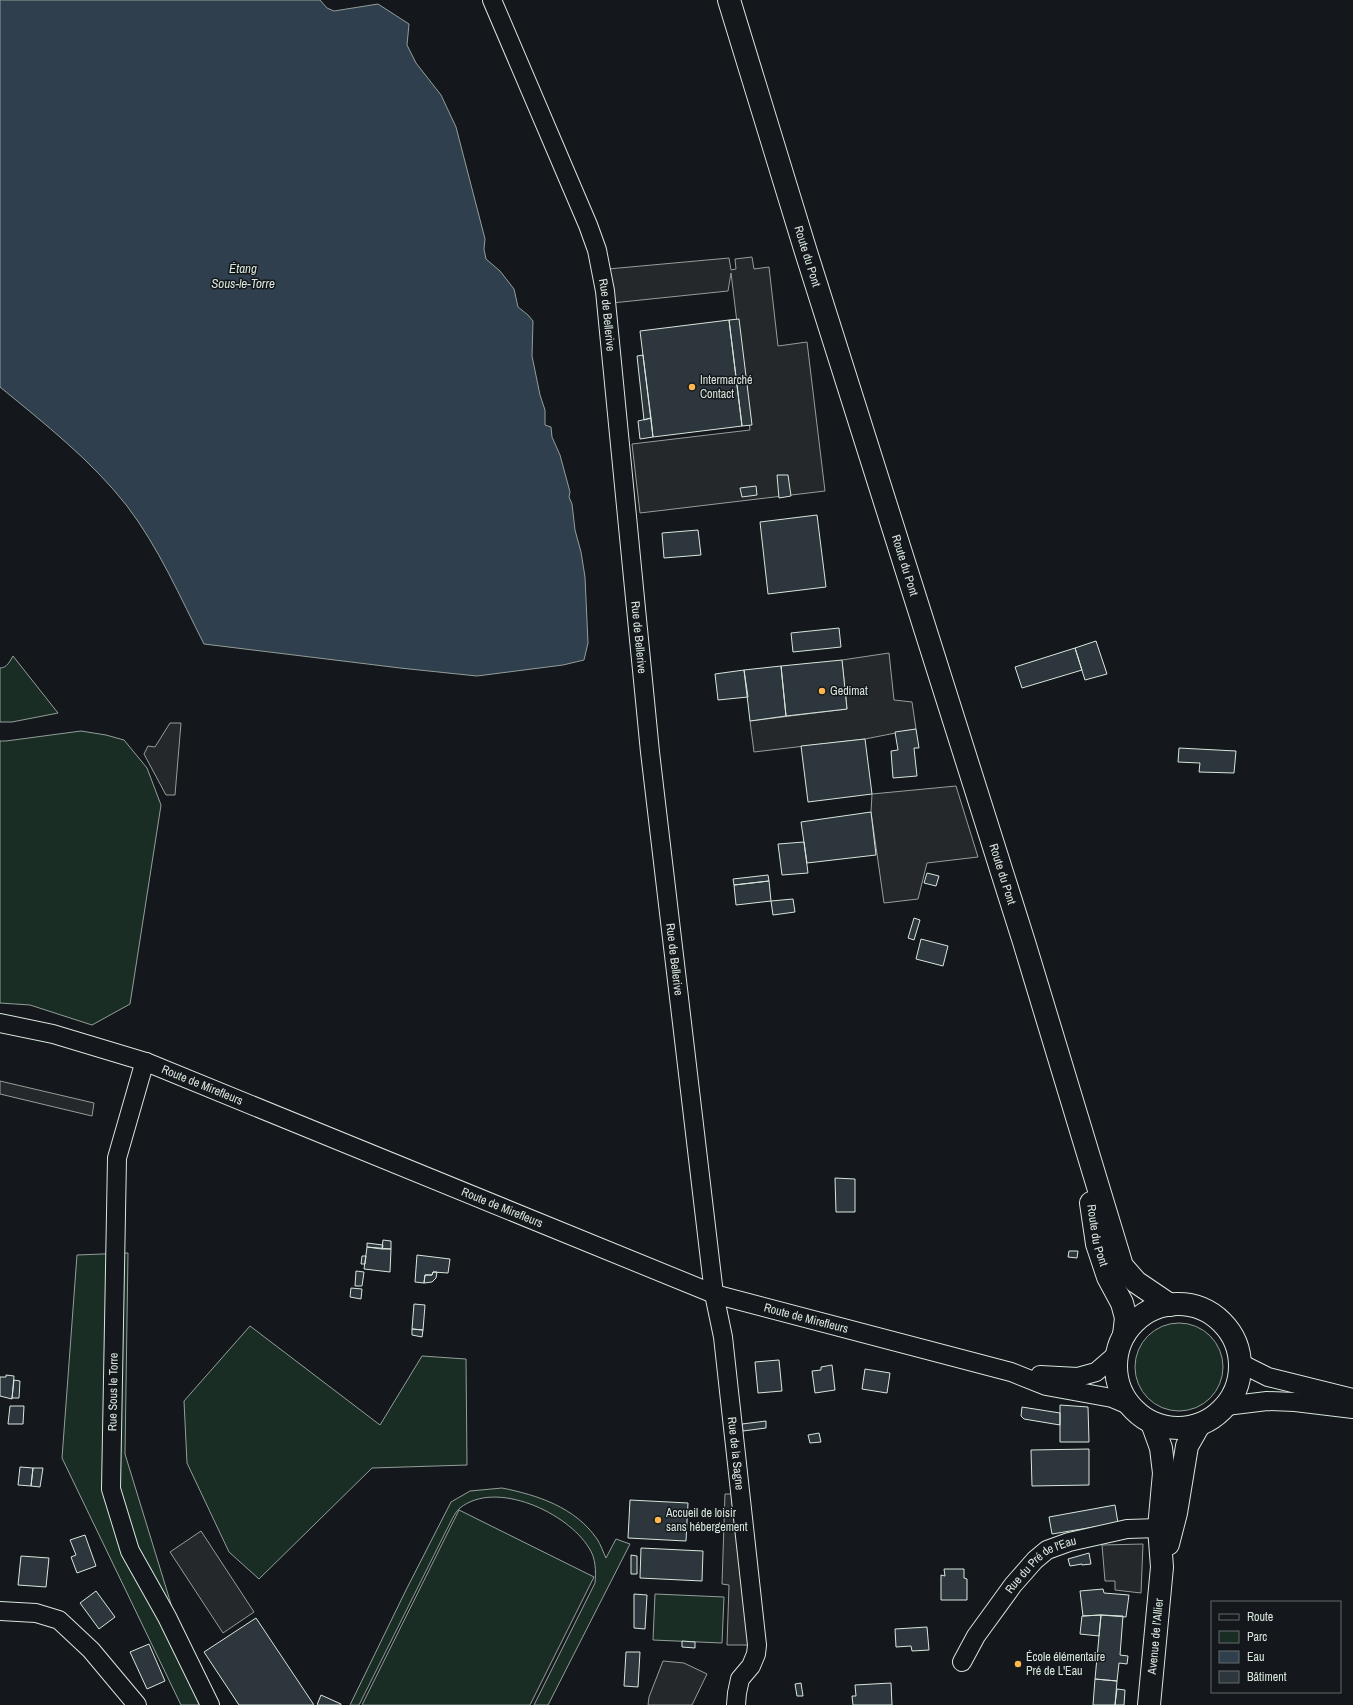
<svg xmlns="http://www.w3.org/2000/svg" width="1353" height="1705" font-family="'Archivo Narrow',sans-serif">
	<rect width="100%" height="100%" fill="#14181c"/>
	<path fill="#1a2d24" stroke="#939e99" d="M 13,656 L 58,713 L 12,722 L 0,722 L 0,668 C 7,668 10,661 13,656 Z
		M 81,731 L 106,735 L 124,740 L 147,768 L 161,805 L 130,1004 L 92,1025 L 30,1005 L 0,1003 L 0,741 L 6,741 Z
		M 128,1253 L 125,1454 L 202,1705 L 181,1705 L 62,1458 L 77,1255 Z
		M1135 1367a44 44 0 1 1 88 0a44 44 0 1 1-88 0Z
		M 250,1326 L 380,1425 L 422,1356 L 466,1359 L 467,1465 L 372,1468 L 259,1579 L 229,1552 L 187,1463 L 184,1401 Z
		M 502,1488 C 537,1495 575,1507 597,1539 C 601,1545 603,1552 606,1558 L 616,1539 L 630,1544 L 548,1705 L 534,1705 L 595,1583 C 596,1572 596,1558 589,1548 C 568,1513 496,1479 460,1508 C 454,1513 450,1524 446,1531 L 359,1705 L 350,1705 L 406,1590 L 451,1502 L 470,1491 Z
		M 459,1510 L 594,1577 L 530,1705 L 362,1705 Z
		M 655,1594 L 724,1597 L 722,1643 L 653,1640 Z"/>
	<path fill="#24282b" stroke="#939e99" d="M 752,257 L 754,269 L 769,267 L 778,346 L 807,342 L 825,491 L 640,513 L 632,444 L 750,430 L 731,273 L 728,291 L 612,303 L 608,269 L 729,258 L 731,270 L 736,269 L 735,259 Z
		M 889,653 L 894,700 L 912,702 L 916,729 L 865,739 L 754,752 L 750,721 L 847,709 L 842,660 Z
		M 170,723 L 181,723 L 175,795 L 166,795 L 144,754 L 148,746 L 155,747 Z
		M 956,786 L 978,857 L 927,863 L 918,899 L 884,903 L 871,812 L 872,794 Z
		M 0,1081 L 94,1103 L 92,1116 L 0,1094 Z
		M 725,1494 L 740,1494 L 757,1645 L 727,1645 L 729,1585 L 722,1584 Z
		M 201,1531 L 254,1612 L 223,1633 L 170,1552 Z
		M 1143,1544 L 1141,1593 L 1115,1590 L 1115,1581 L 1105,1581 L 1102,1545 Z
		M 663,1661 L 684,1663 L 707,1674 L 692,1705 L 648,1705 L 649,1697 Z"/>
	<path fill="#2f3f4d" stroke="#939e99" d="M 0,0 L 320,0 L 327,8 L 334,11 L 378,4 L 409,24 L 407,45 L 416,63 L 441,95 L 456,127 L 485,239 L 484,249 L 486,259 L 500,271 L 514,289 L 518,307 L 528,315 L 533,321 L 532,356 L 540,395 L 545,410 L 545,425 L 551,427 L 552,437 L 560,455 L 570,492 L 569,497 L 572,504 L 575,530 L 581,552 L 585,577 L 588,643 L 584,660 L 563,665 L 477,676 L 400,668 L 204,644 C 180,597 159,548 127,506 C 91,460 45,424 0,387 Z"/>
	<path fill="#2c363c" stroke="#d8e6dc" d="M 739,319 L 752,425 L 742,426 L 729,320 Z
		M 729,320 L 742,426 L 653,437 L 640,331 Z
		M 643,355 L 651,418 L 644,420 L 637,356 Z
		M 651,418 L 653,437 L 640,439 L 638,421 Z
		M 777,475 L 788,475 L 791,496 L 779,498 Z
		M 756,486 L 757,495 L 742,497 L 740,488 Z
		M 817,515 L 826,587 L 768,594 L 760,522 Z
		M 698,530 L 701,555 L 664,558 L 662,533 Z
		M 839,628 L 841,647 L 793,652 L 791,633 Z
		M 1096,641 L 1107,674 L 1085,680 L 1075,648 Z
		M 1075,648 L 1082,670 L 1022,688 L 1015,667 Z
		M 842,660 L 847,709 L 786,716 L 781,666 Z
		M 781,666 L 786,716 L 750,721 L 744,670 Z
		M 744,670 L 748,697 L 718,700 L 715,674 Z
		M 916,729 L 919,748 L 914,748 L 917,776 L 893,778 L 891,751 L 898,750 L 895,732 Z
		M 865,739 L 872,794 L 808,802 L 801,746 Z
		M 1179,748 L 1236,751 L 1234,773 L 1199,772 L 1200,763 L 1178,762 Z
		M 871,812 L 876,855 L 807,863 L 801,822 Z
		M 804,842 L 808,873 L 782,875 L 778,844 Z
		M 927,873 L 939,876 L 936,886 L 924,883 Z
		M 768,875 L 769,881 L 734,885 L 733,879 Z
		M 769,881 L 771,901 L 736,905 L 734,885 Z
		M 793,899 L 795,912 L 773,915 L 771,901 Z
		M 914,918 L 920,920 L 914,940 L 908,938 Z
		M 921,939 L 948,946 L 943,966 L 916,959 Z
		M 835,1178 L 855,1179 L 855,1212 L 836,1212 Z
		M 383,1240 L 391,1241 L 391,1249 L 382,1249 Z
		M 367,1243 L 383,1245 L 382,1249 L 367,1247 Z
		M 367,1247 L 391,1249 L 390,1272 L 364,1269 Z
		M 1069,1251 L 1078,1251 L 1077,1258 L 1068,1257 Z
		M 417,1255 L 450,1259 L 448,1273 L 433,1272 L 432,1275 L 425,1275 L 424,1283 L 415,1282 Z
		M 362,1256 L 366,1256 L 365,1264 L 361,1264 Z
		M 356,1271 L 364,1272 L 362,1286 L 355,1286 Z
		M 433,1272 L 437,1272 L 436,1278 L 432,1282 L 424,1283 L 425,1275 L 432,1275 Z
		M 351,1288 L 362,1289 L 361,1299 L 350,1297 Z
		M 414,1304 L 425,1305 L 423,1330 L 412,1329 Z
		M 412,1329 L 423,1330 L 422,1337 L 412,1335 Z
		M 779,1360 L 782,1391 L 758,1393 L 755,1362 Z
		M 832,1365 L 835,1390 L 815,1393 L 812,1371 L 821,1370 L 821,1367 Z
		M 865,1369 L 890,1373 L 887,1393 L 862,1389 Z
		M 6,1375 L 14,1376 L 12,1399 L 0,1396 L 0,1377 L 6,1377 Z
		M 14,1380 L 20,1381 L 19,1398 L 12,1398 Z
		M 1060,1405 L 1088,1407 L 1089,1442 L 1060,1442 Z
		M 10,1406 L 24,1406 L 23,1424 L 8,1424 Z
		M 1022,1407 L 1060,1413 L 1060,1425 L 1024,1419 L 1021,1416 Z
		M 766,1421 L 766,1428 L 743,1431 L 742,1424 Z
		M 819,1433 L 821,1442 L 810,1443 L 808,1435 Z
		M 1089,1449 L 1089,1485 L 1032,1486 L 1031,1450 Z
		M 20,1467 L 33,1468 L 31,1486 L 18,1485 Z
		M 33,1468 L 43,1468 L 40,1487 L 31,1486 Z
		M 630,1500 L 688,1503 L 686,1541 L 628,1538 Z
		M 1115,1505 L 1118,1523 L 1052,1534 L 1049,1517 Z
		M 85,1535 L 96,1566 L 77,1573 L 71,1557 L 76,1555 L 70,1540 Z
		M 641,1548 L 703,1551 L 702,1581 L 640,1578 Z
		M 1089,1553 L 1091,1564 L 1082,1565 L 1082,1564 L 1070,1566 L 1068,1559 Z
		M 631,1555 L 637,1556 L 637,1574 L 631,1574 Z
		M 21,1556 L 49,1558 L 46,1587 L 18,1585 Z
		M 944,1569 L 964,1569 L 964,1578 L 967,1579 L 967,1600 L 941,1600 L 941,1575 L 945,1576 Z
		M 1103,1589 L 1104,1593 L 1129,1595 L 1126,1617 L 1101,1615 L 1083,1616 L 1080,1591 Z
		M 96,1591 L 115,1617 L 99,1629 L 80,1603 Z
		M 634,1594 L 647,1595 L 645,1629 L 634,1628 Z
		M 1101,1615 L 1099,1636 L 1080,1634 L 1082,1616 Z
		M 1101,1615 L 1123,1616 L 1120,1655 L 1128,1656 L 1127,1664 L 1119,1663 L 1117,1681 L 1095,1679 Z
		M 256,1618 L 314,1705 L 239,1705 L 204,1652 Z
		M 927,1627 L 929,1650 L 912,1651 L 911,1646 L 896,1647 L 895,1629 Z
		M 682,1641 L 695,1642 L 695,1648 L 682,1647 Z
		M 149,1644 L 165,1681 L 147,1689 L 130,1652 Z
		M 626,1652 L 640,1652 L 638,1687 L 624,1686 Z
		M 1095,1679 L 1117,1681 L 1115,1705 L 1093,1705 Z
		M 801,1683 L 803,1696 L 797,1696 L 795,1684 Z
		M 891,1683 L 892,1705 L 853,1705 L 852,1696 L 856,1696 L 855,1685 Z
		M 1117,1689 L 1125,1690 L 1124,1705 L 1115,1705 Z
		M 321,1695 L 341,1704 L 341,1705 L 317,1705 Z"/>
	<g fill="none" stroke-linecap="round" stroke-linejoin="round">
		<g stroke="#d8e6dc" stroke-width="20">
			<g id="minor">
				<path id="s1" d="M 492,0 L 588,225 L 597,250 L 605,291 L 650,752 L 714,1294 L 723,1337 L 757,1645 L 756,1654 L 751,1666 L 740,1679 L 737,1693 L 736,1705"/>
				<path id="s2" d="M 0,1023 L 53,1034 L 146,1062 L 714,1294 L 1011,1372 L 1046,1386 L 1112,1398 L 1131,1406"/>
				<path d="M 146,1062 L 142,1071 L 117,1158 L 111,1489 L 130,1551 L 167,1617 L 210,1705"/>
				<path d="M 1240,1363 L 1268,1377 L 1353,1398"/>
				<path d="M 1040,1375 L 1078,1377 L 1096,1372 L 1118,1353"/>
				<path d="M 1226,1406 L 1267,1401 L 1295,1402 L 1353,1409"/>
				<path d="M 0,1611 L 36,1613 L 59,1620 L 91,1650 L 137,1705"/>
				<path id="s3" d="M 962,1662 L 976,1636 L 1013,1585 L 1035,1560 L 1047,1550 L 1069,1542 L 1127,1529 L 1159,1528"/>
			</g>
		</g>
		<g stroke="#d8e6dc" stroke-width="24">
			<g id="major">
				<path id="s4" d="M 729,0 L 806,252 L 1024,942 L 1122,1266 L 1136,1282 L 1170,1305"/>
				<path id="s5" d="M 1091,1203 L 1097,1244 L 1108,1277 L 1122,1303 L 1126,1318 L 1124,1335"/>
				<circle cx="1178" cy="1366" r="62"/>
				<path d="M 1168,1544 L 1176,1513 L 1187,1446 L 1199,1425"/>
				<path id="s6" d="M 1149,1705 L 1162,1567 L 1159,1528 L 1164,1473 L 1161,1448 L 1152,1423"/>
			</g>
		</g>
		<use href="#minor" stroke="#14181c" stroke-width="18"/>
		<use href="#major" stroke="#14181c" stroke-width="22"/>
	</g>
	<g fill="#ffb74d" stroke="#14181c" stroke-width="1.5">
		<circle cx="692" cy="387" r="4"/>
		<circle cx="822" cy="691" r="4"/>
		<circle cx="658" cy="1520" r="4"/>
		<circle cx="1018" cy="1664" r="4"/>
	</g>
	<g text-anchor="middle" stroke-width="3" stroke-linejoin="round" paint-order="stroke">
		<g font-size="12" fill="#d8e6dc" stroke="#14181c">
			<text dy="4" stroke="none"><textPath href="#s4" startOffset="268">Route du Pont</textPath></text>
			<text dy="4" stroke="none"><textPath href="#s1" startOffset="337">Rue de Bellerive</textPath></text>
			<text dy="4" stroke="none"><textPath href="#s4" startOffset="592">Route du Pont</textPath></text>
			<text dy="4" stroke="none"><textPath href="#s1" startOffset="661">Rue de Bellerive</textPath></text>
			<text dy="4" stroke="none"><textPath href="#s4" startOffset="916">Route du Pont</textPath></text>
			<text dy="4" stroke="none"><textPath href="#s1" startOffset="985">Rue de Bellerive</textPath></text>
			<text dy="4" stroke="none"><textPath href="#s2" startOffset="212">Route de Mirefleurs</textPath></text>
			<text dy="4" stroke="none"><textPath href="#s2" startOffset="536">Route de Mirefleurs</textPath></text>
			<text dy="4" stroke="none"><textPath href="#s5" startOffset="33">Route du Pont</textPath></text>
			<text dy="4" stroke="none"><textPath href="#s2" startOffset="860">Route de Mirefleurs</textPath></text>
			<text transform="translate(113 1392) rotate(-89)" y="4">Rue Sous le Torre</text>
			<text dy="4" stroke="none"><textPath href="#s1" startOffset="1483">Rue de la Sagne</textPath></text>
			<text dy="4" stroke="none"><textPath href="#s3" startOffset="128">Rue du Pré de l'Eau</textPath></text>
			<text dy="4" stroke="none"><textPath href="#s6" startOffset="69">Avenue de l'Allier</textPath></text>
		</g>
		<g font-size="12" fill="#d8e6dc" stroke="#14181c" text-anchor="start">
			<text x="700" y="384">Intermarché<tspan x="700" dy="14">Contact</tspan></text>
			<text x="830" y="695">Gedimat</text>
			<text x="666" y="1517">Accueil de loisir<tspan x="666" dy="14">sans hébergement</tspan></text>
			<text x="1026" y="1661">École élémentaire<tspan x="1026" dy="14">Pré de L'Eau</tspan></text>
		</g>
		<g font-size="13" font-style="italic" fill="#d8e6dc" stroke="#14181c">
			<text x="243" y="273">Étang<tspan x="243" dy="15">Sous-le-Torre</tspan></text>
		</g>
	</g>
	<rect x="1211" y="1601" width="130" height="92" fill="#14181c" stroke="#626a69"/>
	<rect x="1219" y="1614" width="20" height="6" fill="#14181c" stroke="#626a69"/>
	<text x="1247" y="1621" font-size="12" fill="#d8e6dc">Route</text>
	<rect x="1219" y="1631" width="20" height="12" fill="#1a2d24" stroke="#626a69"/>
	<text x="1247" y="1641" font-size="12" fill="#d8e6dc">Parc</text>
	<rect x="1219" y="1651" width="20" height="12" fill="#2f3f4d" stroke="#626a69"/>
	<text x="1247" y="1661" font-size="12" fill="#d8e6dc">Eau</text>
	<rect x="1219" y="1671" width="20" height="12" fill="#2c363c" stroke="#626a69"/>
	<text x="1247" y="1681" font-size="12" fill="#d8e6dc">Bâtiment</text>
</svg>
